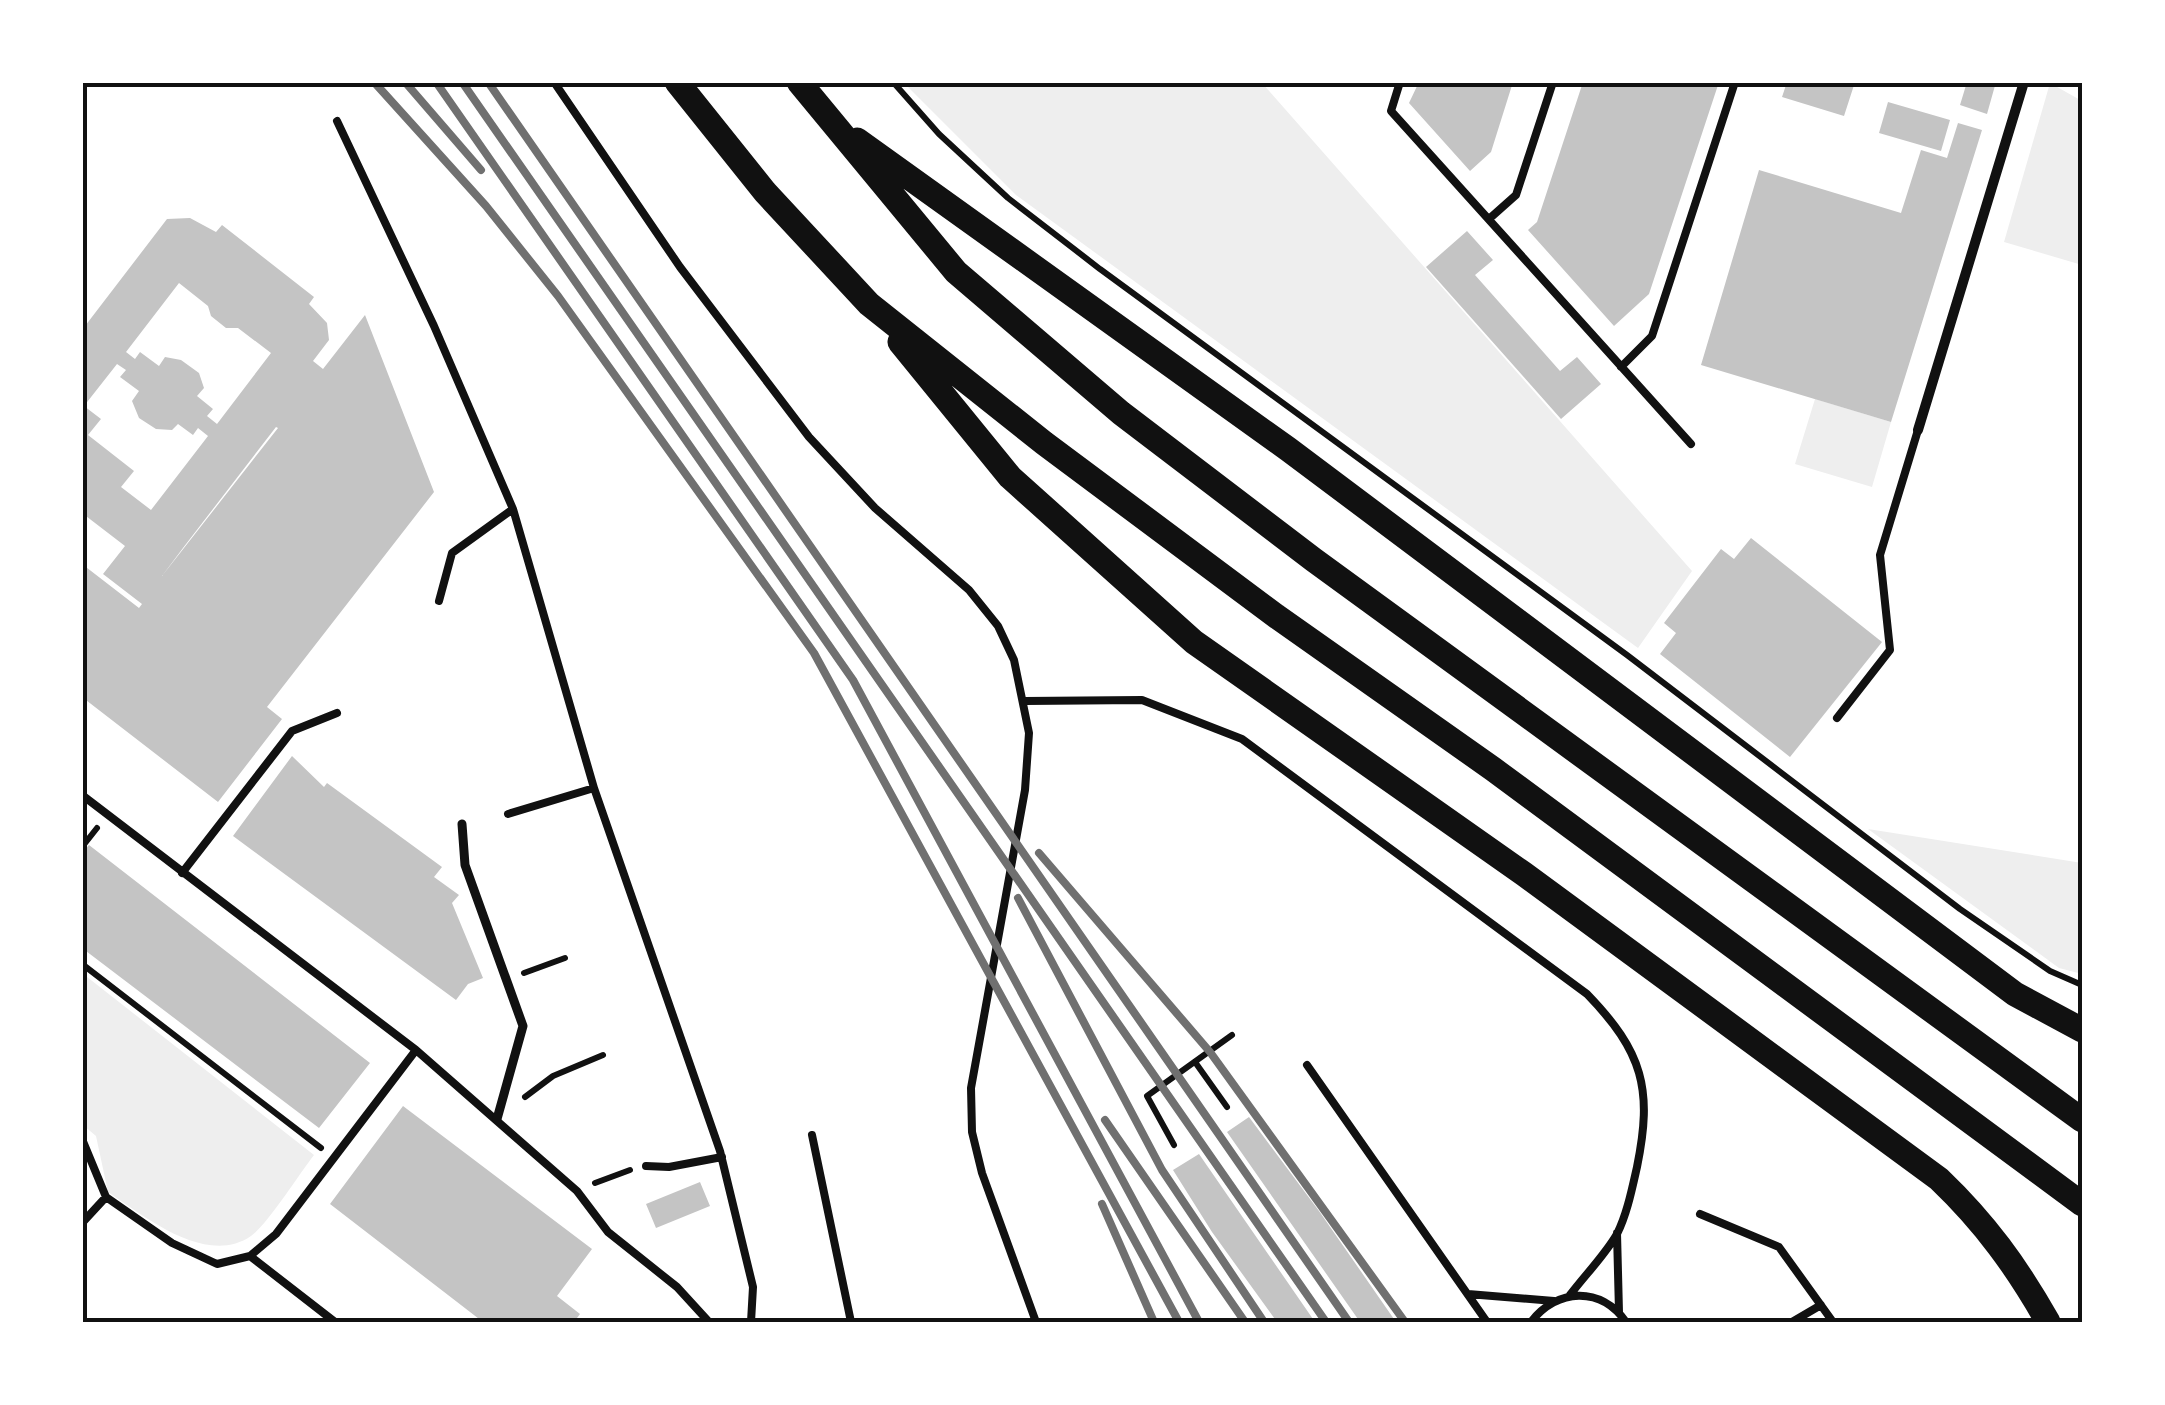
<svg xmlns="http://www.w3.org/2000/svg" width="2165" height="1405" font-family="Overpass,sans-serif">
	<rect width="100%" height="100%" fill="#fff"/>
	<path fill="#eee" d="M 904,83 L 1262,83 L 1692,571 L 1638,648 L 1016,195 Z
		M 2050,83 L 2082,101 L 2082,265 L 2004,242 Z
		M 1815,399 L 1891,422 L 1872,487 L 1795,464 Z
		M 1868,829 L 2082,863 L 2082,974 L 2059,968 Z
		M 82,973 L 314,1155 C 300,1173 267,1225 251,1236 C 206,1267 144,1216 108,1192 L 96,1136 L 83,1125 Z"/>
	<path fill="#c4c4c4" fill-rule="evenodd" d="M 1419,82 L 1513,82 L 1491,152 L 1470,171 L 1409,103 Z
		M 1583,82 L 1719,82 L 1649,294 L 1614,326 L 1528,230 L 1537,222 Z
		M 1787,82 L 1855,82 L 1844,116 L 1782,97 Z
		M 1967,82 L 1996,82 L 1987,114 L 1960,105 Z
		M 1888,102 L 1950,120 L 1941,151 L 1879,133 Z
		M 1958,123 L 1982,130 L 1891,422 L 1701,365 L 1759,170 L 1901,213 L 1921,150 L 1947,158 Z
		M 190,218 L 216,232 L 222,225 L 314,297 L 309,304 L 327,323 L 329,340 L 313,361 L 323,369 L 365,315 L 434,492 L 267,707 L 282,719 L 218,802 L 82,697 L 82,564 L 139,608 L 142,604 L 103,574 L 125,546 L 82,513 L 82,330 L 167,219 ZM 179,283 L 208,306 L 211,316 L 226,328 L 238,328 L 271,353 L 217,424 L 207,416 L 213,409 L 197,396 L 204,388 L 199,373 L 181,360 L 165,357 L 159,366 L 140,352 L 135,359 L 126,352 ZM 117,364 L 126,370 L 120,377 L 139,391 L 132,401 L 139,418 L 156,429 L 172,430 L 178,424 L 193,435 L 198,428 L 208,436 L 151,510 L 121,487 L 134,471 L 88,435 L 101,419 L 84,406 ZM 276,427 L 278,428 L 162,576 L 183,548 Z
		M 1467,231 L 1493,260 L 1475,275 L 1560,371 L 1577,357 L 1601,384 L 1561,419 L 1426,267 Z
		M 1751,538 L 1882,642 L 1790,757 L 1660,654 L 1676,633 L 1664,623 L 1721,549 L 1734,559 Z
		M 292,756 L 324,787 L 327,783 L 442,867 L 434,877 L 459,895 L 452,903 L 483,978 L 468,984 L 456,1000 L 233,836 Z
		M 89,845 L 370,1063 L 319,1128 L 82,948 L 82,853 Z
		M 403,1106 L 592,1249 L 557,1296 L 580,1314 L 574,1322 L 483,1322 L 330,1204 Z
		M 1249,1117 L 1319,1211 L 1396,1322 L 1360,1322 L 1227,1132 Z
		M 1199,1154 L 1315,1322 L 1277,1322 L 1212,1232 L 1173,1170 Z
		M 700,1182 L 710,1206 L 656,1228 L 646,1204 Z"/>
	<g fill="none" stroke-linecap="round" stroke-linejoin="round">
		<path stroke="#111" stroke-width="6" d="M 893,82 L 939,134 L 1008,198 L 1100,269 L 1627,655 L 1960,909 L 2050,971 L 2082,985
			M 82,847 L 97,828
			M 82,964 L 321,1148
			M 524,973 L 565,958
			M 1195,1062 L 1227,1107
			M 525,1097 L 553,1076 L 603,1055
			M 1174,1145 L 1147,1096 L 1232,1035
			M 595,1183 L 630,1170"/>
		<path stroke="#111" stroke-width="8" d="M 554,82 L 680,267 L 809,437 L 875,508 L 969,590 L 998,626 L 1014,660 L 1029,733 L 1025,790 L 971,1088 L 972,1132 L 982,1173 L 1036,1322
			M 1400,82 L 1391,111 L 1691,444
			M 337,121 L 434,326 L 513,509
			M 1489,219 L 1516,195 L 1553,82
			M 1621,367 L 1652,336 L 1735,82
			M 439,601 L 452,553 L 513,509 L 594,788 L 720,1151 L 753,1287 L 751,1322
			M 1025,701 L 1142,700 L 1242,739 L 1587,994 C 1643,1052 1653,1089 1637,1167 C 1632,1189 1627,1214 1617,1234 C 1605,1255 1585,1275 1570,1295
			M 1837,718 L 1890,650 L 1880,555 L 1918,430
			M 82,795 L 416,1050 L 577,1191 L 608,1232 L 677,1287 L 709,1322
			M 508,814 L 594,788
			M 182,873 L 292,731 L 337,713
			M 1307,1065 L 1487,1322
			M 812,1135 L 851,1322
			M 82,1139 L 106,1197 L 172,1243 L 217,1264 L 250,1256 L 276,1234 L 416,1050
			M 646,1166 L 669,1167 L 722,1157
			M 1700,1214 L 1779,1247 L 1833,1322
			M 82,1223 L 106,1197
			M 1617,1233 L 1619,1312
			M 250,1256 L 335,1322
			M 1468,1294 L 1554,1301
			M 1531,1322 C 1557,1288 1601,1286 1626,1322
			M 1792,1322 L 1821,1305"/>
		<path stroke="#111" stroke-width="9" d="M 462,824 L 465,865 L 523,1026 L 497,1119"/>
		<path stroke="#111" stroke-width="10" d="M 1918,430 L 2024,82"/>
		<path stroke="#111" stroke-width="25" d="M 677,82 L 765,192 L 869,304 L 1044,443 L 1276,616 L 1493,769 L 2082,1204
			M 799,82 L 956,272 L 1121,413 L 1314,560 L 2082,1120
			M 857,140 L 1288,449 L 2015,994 L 2082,1030
			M 900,342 L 1010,477 L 1194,642 L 1524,874 L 1939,1179 C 1985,1223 2017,1267 2048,1322"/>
		<path stroke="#707070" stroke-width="8" d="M 374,82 L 486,206 L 558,296 L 814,653 L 1179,1322
			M 405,82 L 481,170
			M 436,82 L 853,680 L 1199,1322
			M 462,82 L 1326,1322
			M 488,82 L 1349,1322
			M 1039,853 L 1210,1052 L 1405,1322
			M 1018,898 L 1162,1170 L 1264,1322
			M 1105,1120 L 1245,1322
			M 1102,1204 L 1154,1322"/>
	</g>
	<rect width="2165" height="1405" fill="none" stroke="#ffffff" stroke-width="170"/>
	<rect x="85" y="85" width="1995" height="1235" fill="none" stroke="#111" stroke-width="4"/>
</svg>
